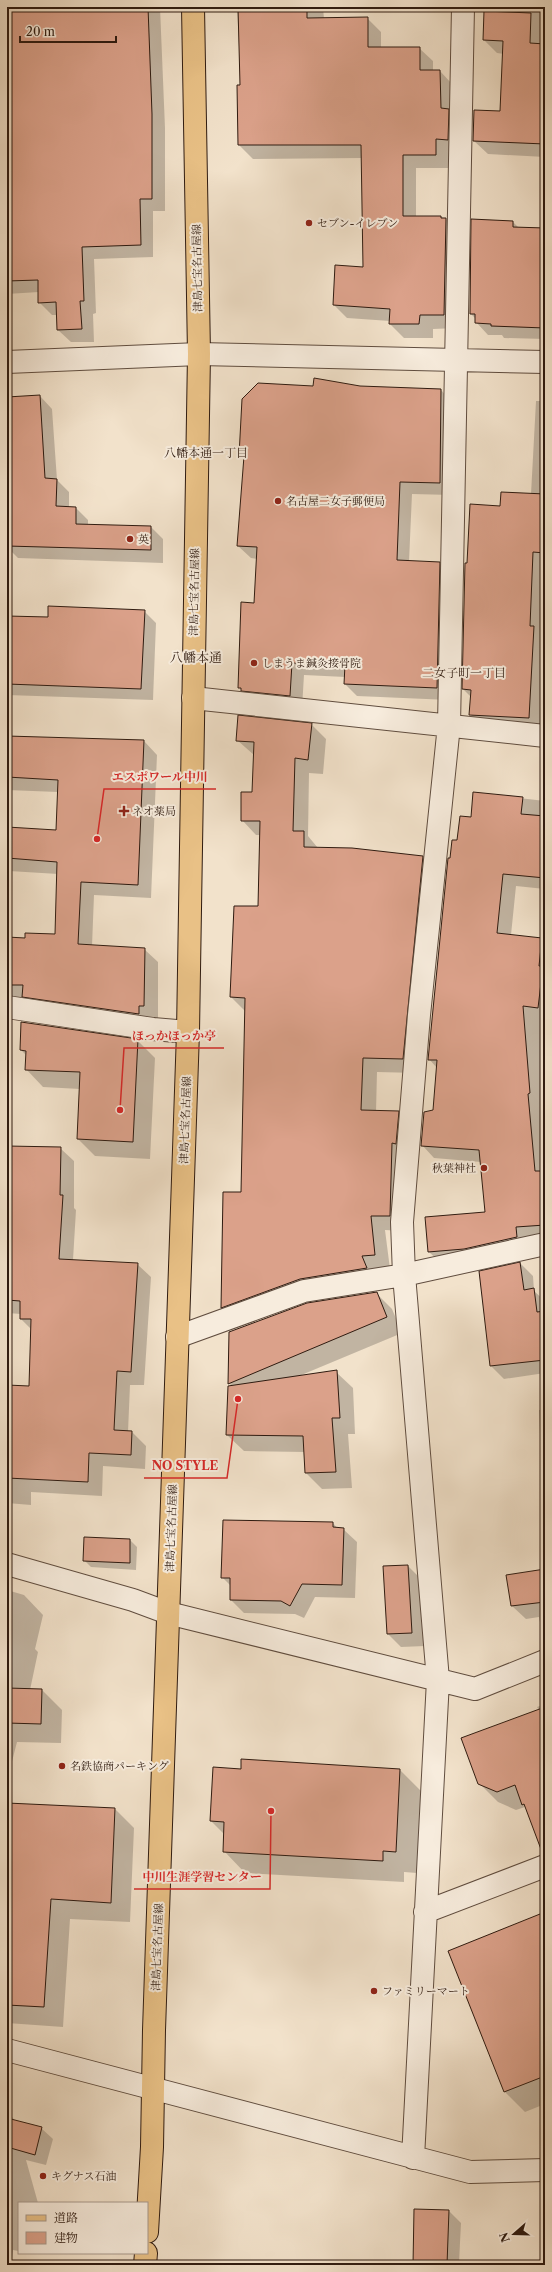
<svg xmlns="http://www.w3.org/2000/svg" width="552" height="2272" font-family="'Libre Caslon Text','Noto Serif JP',serif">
	<rect width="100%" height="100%" fill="#f2e2cb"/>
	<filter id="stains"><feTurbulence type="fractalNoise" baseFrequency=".005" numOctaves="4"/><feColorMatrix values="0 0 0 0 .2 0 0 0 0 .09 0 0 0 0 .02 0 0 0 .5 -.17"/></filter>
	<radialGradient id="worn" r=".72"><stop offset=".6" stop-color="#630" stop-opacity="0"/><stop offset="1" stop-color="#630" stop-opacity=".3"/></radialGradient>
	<path fill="#0003" d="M 7,7 L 160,7 L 165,128 L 165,211 L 153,211 L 153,257 L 94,259 L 96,313 L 93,314 L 94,342 L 71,342 L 58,330 L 57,315 L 52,315 L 39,302 L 39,292 L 7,294 Z
		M 237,7 L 323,7 L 324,19 L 367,18 L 381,32 L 381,48 L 419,48 L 433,61 L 433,71 L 440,71 L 453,85 L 461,153 L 449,153 L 449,168 L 416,168 L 416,217 L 441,217 L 446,219 L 460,232 L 458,328 L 433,329 L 433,338 L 404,338 L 390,324 L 390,321 L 347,318 L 334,305 L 364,268 L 362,158 L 253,159 L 239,145 L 241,86 Z
		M 486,7 L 545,7 L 545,157 L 488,154 L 474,141 L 501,112 L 504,54 L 497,53 L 484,40 Z
		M 513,222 L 518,227 L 545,228 L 545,339 L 504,338 L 502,335 L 488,335 L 476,322 L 476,319 L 471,314 Z
		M 314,387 L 441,390 L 453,403 L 452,495 L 412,494 L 409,562 L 439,563 L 452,575 L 449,700 L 357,696 L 345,684 L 345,677 L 304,675 L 302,708 L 254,703 L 239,687 L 255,604 L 258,559 L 251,558 L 238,546 L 245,460 L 240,456 Z
		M 7,393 L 12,398 L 40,396 L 52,409 L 57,480 L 69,492 L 69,508 L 76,508 L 88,520 L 88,526 L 151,527 L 163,539 L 163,563 L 18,558 L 7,547 Z
		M 536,401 L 545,401 L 545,564 L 542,635 L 545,638 L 543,697 L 545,697 L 545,734 L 483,727 L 471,715 L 471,697 L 463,689 L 468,564 L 501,507 L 531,494 Z
		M 144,611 L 156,623 L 153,700 L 7,695 L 7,617 L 49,618 Z
		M 311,724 L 326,739 L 323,774 L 309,773 L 308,836 L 318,848 L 422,856 L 437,871 L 417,1073 L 377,1072 L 376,1112 L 398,1112 L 413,1127 L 404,1231 L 385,1230 L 390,1269 L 237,1322 L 222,1307 L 242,1193 L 245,1011 L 231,997 L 259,907 L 260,835 L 256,835 L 242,820 L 253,793 L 254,755 L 237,740 Z
		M 7,736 L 144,741 L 157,755 L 151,898 L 94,895 L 92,946 L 144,949 L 158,962 L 158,1020 L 37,1010 L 25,998 L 7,998 L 7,938 L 25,939 L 56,935 L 58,874 L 9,871 L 7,828 L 57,831 L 58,792 L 7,790 Z
		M 474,793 L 545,801 L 545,889 L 516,886 L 511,935 L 545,939 L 545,1095 L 542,1095 L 545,1135 L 545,1238 L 442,1264 L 429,1252 L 487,1213 L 481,1162 L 434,1158 L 422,1145 L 434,1110 L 437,1068 L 429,1059 L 451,859 L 472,818 Z
		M 137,1040 L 155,1058 L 150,1159 L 95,1156 L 78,1139 L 80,1089 L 43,1087 L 26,1069 L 27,1056 L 21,1050 Z
		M 7,1147 L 60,1148 L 74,1161 L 74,1208 L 76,1210 L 73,1260 L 137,1264 L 151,1277 L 144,1385 L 130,1385 L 128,1432 L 132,1432 L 146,1446 L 145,1469 L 103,1466 L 102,1496 L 31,1492 L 31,1505 L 7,1503 L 7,1386 L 30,1387 L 31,1329 L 21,1319 L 21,1314 L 7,1313 Z
		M 520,1263 L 533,1276 L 534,1291 L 545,1301 L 545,1373 L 504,1379 L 491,1366 L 481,1272 Z
		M 376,1293 L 392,1309 L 402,1333 L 299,1376 L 336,1372 L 353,1388 L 355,1434 L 348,1434 L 352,1488 L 322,1489 L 306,1473 L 305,1452 L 244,1451 L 227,1435 L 232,1386 L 229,1383 Z
		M 539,1410 L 545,1410 L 545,1462 L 541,1458 Z
		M 333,1523 L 338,1529 L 343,1529 L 357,1542 L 355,1598 L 315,1597 L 304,1618 L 295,1614 L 244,1613 L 231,1600 L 231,1586 L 222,1577 Z
		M 85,1538 L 130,1540 L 137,1547 L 136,1570 L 91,1567 L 84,1560 Z
		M 408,1566 L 421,1579 L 425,1646 L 401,1647 L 388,1634 Z
		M 545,1570 L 545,1632 L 541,1628 L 539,1617 L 526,1619 L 512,1606 L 508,1575 Z
		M 7,1590 L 24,1595 L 43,1615 L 35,1649 L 38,1652 L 30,1690 L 42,1690 L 62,1710 L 61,1743 L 17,1742 L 7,1781 Z
		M 545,1704 L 545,1841 L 525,1807 L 516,1810 L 498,1802 L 479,1783 L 539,1710 L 537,1707 Z
		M 242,1770 L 400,1770 L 421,1791 L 417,1873 L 404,1872 L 404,1882 L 245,1873 L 224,1851 L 225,1835 L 211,1821 Z
		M 7,1803 L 115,1809 L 134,1828 L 130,1922 L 70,1919 L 63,2027 L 7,2023 Z
		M 545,1913 L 545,2104 L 525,2112 L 505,2092 L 449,1951 Z
		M 7,2110 L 15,2121 L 41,2128 L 53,2139 L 46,2165 L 26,2160 L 38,2203 L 19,2203 L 19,2243 L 18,2251 L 13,2250 L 11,2265 L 7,2265 Z
		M 449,2211 L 461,2223 L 459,2263 L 505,2265 L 414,2265 Z"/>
	<path fill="#dba18a" stroke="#2f1b10" d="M 7,7 L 148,7 L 152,114 L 152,199 L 140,199 L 141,245 L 82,247 L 84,301 L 80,301 L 82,329 L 57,330 L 56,302 L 38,303 L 38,280 L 7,281 Z
		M 238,7 L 307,7 L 307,18 L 368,17 L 368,47 L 420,47 L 420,70 L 440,70 L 441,108 L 449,109 L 448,140 L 436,139 L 436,155 L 403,155 L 403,216 L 441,216 L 441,218 L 446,218 L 444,315 L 420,315 L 419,324 L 389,324 L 390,309 L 333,305 L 335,265 L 363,267 L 361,145 L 238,145 L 237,85 L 240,85 Z
		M 484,11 L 531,13 L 530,43 L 545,44 L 545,144 L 473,141 L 474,110 L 500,111 L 503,41 L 483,40 Z
		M 471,219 L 513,221 L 513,227 L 545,228 L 545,328 L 491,326 L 491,324 L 475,323 L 475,314 L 470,314 Z
		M 314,378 L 360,386 L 441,389 L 440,483 L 400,482 L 397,560 L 440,562 L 437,688 L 344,684 L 345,665 L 292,663 L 290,696 L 241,691 L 241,688 L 238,688 L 241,602 L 254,603 L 257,547 L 237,546 L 244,456 L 239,456 L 242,399 L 258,383 L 313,386 Z
		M 40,395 L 45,478 L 57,479 L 56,506 L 76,507 L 76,524 L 151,526 L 151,550 L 7,546 L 7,397 Z
		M 501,492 L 545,494 L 545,553 L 533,552 L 530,626 L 534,626 L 529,718 L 469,715 L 471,690 L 462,689 L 465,563 L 467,563 L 470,504 L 500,506 Z
		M 48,606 L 145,610 L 141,689 L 7,684 L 7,616 L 48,617 Z
		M 238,715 L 312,723 L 308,760 L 295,758 L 293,831 L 304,831 L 304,847 L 352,848 L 423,856 L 403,1059 L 363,1058 L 361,1110 L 399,1111 L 396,1144 L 392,1143 L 390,1216 L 371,1216 L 375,1255 L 362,1256 L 367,1268 L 300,1279 L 221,1308 L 223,1192 L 241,1192 L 245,998 L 230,997 L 234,906 L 258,906 L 260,821 L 241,821 L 241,792 L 252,792 L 254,742 L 236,741 Z
		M 7,736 L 144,740 L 138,885 L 81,882 L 78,944 L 145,948 L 144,1006 L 139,1006 L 139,1014 L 22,997 L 23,985 L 7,985 L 7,937 L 25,938 L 25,933 L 55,934 L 57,862 L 7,858 L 7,827 L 56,830 L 58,780 L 7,777 Z
		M 473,792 L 523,797 L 521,814 L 545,816 L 545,878 L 503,874 L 497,933 L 542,938 L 539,966 L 543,966 L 538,1008 L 523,1006 L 530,1093 L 528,1094 L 535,1171 L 542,1171 L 545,1225 L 516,1227 L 517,1237 L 464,1249 L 428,1252 L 425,1217 L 485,1212 L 479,1150 L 421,1146 L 424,1112 L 433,1110 L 437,1060 L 428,1060 L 448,858 L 450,858 L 452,840 L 457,840 L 460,816 L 471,817 Z
		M 21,1022 L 138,1039 L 133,1142 L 77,1139 L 80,1072 L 25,1070 L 26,1051 L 20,1050 Z
		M 7,1146 L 61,1147 L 60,1195 L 63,1195 L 59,1259 L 138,1263 L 131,1372 L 117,1371 L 114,1430 L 132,1431 L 131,1455 L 89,1453 L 88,1482 L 7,1478 L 7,1385 L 29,1386 L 31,1319 L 20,1319 L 20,1301 L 7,1300 Z
		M 520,1262 L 524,1290 L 534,1288 L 537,1312 L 545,1311 L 545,1360 L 490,1366 L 479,1271 Z
		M 377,1292 L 387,1317 L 228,1384 L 229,1332 L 307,1303 Z
		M 337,1370 L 340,1418 L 332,1418 L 336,1472 L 305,1473 L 303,1436 L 226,1435 L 228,1386 Z
		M 223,1520 L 333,1522 L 333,1527 L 344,1528 L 342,1585 L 302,1584 L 290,1606 L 281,1601 L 230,1600 L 230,1578 L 221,1578 Z
		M 84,1537 L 130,1539 L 130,1563 L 83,1561 Z
		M 408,1565 L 412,1633 L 387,1634 L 383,1566 Z
		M 545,1569 L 545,1602 L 511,1606 L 506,1575 Z
		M 7,1688 L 42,1689 L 41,1724 L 7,1723 Z
		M 545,1707 L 545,1851 L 542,1852 L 524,1804 L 522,1805 L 515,1785 L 497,1792 L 478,1784 L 461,1738 Z
		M 241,1759 L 400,1769 L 396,1852 L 383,1851 L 383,1861 L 223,1852 L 224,1822 L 210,1821 L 213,1767 L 241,1769 Z
		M 7,1803 L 115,1808 L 111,1903 L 51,1899 L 44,2007 L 7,2005 Z
		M 545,1912 L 545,2076 L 504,2092 L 448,1951 Z
		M 7,2118 L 42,2127 L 35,2155 L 7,2147 Z
		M 414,2209 L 449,2210 L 447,2265 L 413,2265 Z"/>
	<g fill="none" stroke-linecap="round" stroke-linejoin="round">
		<g stroke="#604d3f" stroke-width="24">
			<path id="minor" d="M 7,362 L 199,354 L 545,362
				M 193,698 L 545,736
				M 7,1007 L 153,1029 L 188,1032
				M 177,1337 L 304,1291 L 404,1275 L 545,1244
				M 7,1564 L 133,1600 L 168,1613 L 475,1689 L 545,1661
				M 425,1912 L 545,1866
				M 7,2050 L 470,2172 L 545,2170
				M 413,2158 L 438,1680 L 404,1275 L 402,1222 L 419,1015 L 449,725 L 463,7"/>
		</g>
		<g stroke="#2f1b10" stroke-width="24">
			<path id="major" d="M 147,2232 L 152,2147 L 154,2030 L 188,1032 L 199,354 L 193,7
				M 145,2265 L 146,2253"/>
		</g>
		<use href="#minor" stroke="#f7ecdd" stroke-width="22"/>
		<use href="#major" stroke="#e9c186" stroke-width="22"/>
	</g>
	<g fill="#8f2418" stroke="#f7ecdd" stroke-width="1.5">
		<circle cx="309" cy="223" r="4"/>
		<circle cx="278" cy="501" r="4"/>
		<circle cx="130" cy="539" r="4"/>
		<circle cx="254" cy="663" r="4"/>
		<path d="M122 805h4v4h4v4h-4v4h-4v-4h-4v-4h4z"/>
		<circle cx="484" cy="1168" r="4"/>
		<circle cx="62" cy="1766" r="4"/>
		<circle cx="374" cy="1991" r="4"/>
		<circle cx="43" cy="2176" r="4"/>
	</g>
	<g text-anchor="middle" stroke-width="4" stroke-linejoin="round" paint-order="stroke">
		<g font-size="11" fill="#2f1b10" stroke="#f7ecdd" text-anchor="start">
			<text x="317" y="227">セブン-イレブン</text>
			<text x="286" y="505">名古屋二女子郵便局</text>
			<text x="138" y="543">英</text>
			<text x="262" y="667">しまうま鍼灸接骨院</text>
			<text x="132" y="815">ネオ薬局</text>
			<text x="476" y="1172" text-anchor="end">秋葉神社</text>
			<text x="70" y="1770">名鉄協商パーキング</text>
			<text x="382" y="1995">ファミリーマート</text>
			<text x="51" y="2180">キグナス石油</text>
		</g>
		<g font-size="11" fill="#2f1b10" stroke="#f7ecdd">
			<text transform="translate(197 268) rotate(-91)" y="4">津島七宝名古屋線</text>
			<text transform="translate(194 592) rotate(-89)" y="4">津島七宝名古屋線</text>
			<text transform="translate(185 1120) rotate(-88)" y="4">津島七宝名古屋線</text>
			<text transform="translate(171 1528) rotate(-88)" y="4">津島七宝名古屋線</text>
			<text transform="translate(157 1947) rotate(-88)" y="4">津島七宝名古屋線</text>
		</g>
		<g font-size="12" fill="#2f1b10" stroke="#f7ecdd">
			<text x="206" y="457">八幡本通一丁目</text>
			<text x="464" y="677">二女子町一丁目</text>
		</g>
		<g font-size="13" fill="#2f1b10" stroke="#f7ecdd">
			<text x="196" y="662">八幡本通</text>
		</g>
	</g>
	<path fill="none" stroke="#d62828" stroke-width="1.5" d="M97 839L104 789H216M120 1110L124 1048H224M238 1399L227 1478H144M271 1811L270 1889H134"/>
	<g fill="#d62828" stroke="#f7ecdd" stroke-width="1.5">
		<circle cx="97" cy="839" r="4"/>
		<circle cx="120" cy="1110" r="4"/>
		<circle cx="238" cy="1399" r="4"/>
		<circle cx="271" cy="1811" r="4"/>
	</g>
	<g font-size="12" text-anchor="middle" font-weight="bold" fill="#d62828" stroke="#f7ecdd" stroke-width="4" stroke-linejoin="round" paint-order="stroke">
		<text x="160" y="781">エスポワール中川</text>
		<text x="174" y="1040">ほっかほっか亭</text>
		<text x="185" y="1470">NO STYLE</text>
		<text x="202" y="1881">中川生涯学習センター</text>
	</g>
	<rect width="552" height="2272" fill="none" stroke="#f2e2cb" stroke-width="24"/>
	<rect x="8" y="8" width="536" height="2256" fill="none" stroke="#2f1b10" stroke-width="2"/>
	<rect x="12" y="12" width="528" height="2248" fill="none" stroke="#2f1b10"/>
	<rect x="18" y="2202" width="130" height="52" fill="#f7ecdd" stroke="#a7988b"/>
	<rect x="26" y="2215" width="20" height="6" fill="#e9c186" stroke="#a7988b"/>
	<text x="54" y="2222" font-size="12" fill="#2f1b10">道路</text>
	<rect x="26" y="2232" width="20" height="12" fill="#dba18a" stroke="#a7988b"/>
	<text x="54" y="2242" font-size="12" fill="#2f1b10">建物</text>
	<g transform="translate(514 2234) rotate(250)" stroke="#f7ecdd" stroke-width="3" paint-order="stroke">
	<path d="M0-3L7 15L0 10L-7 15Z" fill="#2f1b10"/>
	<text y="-6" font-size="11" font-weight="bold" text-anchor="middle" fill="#2f1b10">N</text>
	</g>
	<path d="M20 36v6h96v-6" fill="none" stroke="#2f1b10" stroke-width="2"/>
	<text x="26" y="36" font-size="12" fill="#2f1b10" stroke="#f7ecdd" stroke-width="3" paint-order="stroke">20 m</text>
	<rect width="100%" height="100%" filter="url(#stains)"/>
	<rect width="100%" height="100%" fill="url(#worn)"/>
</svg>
